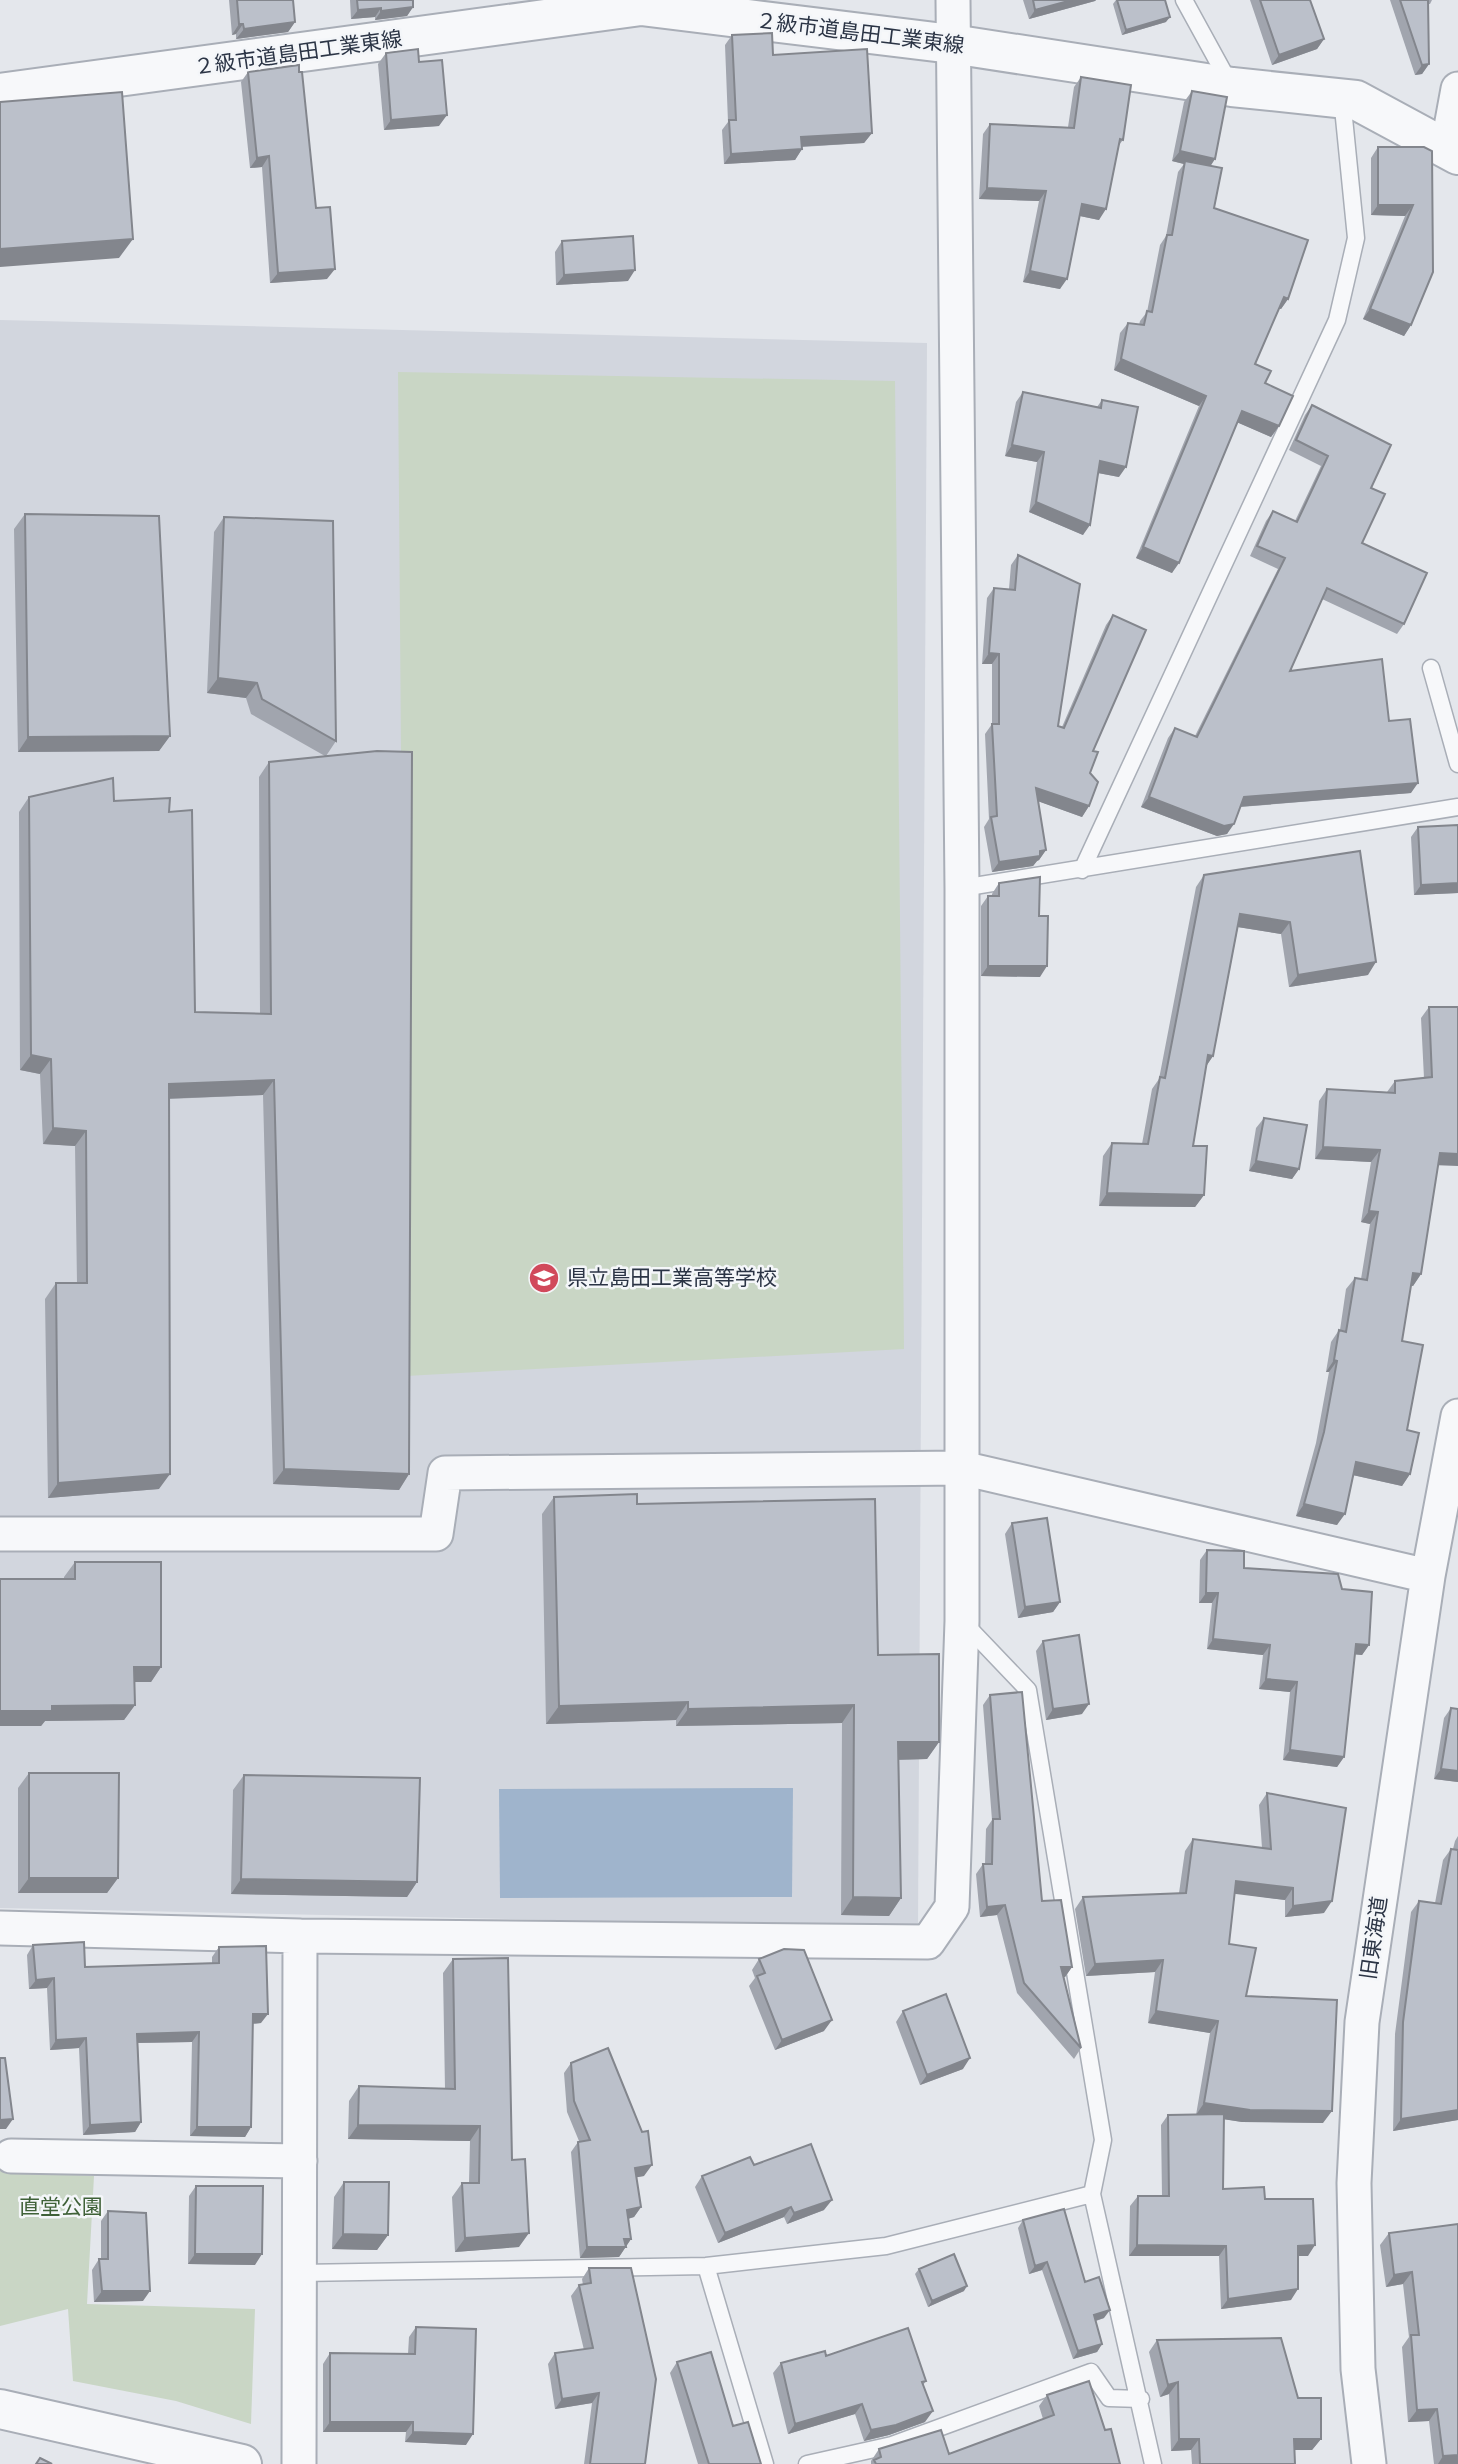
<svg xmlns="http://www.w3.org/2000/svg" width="1458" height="2464" font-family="'Fira Sans','Noto Sans JP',sans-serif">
	<rect width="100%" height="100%" fill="#e4e7ec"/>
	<path fill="#d2d6de" d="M 0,320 L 927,343 L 918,1928 L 0,1908 Z"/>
	<path fill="#c9d6c5" d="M 398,372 L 895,381 L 904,1349 L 406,1376 Z
		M 0,2152 L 13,2171 L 94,2176 L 87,2304 L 255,2309 L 251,2424 L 176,2401 L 73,2381 L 68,2309 L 0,2326 Z"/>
	<path fill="#9fb4cc" d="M 793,1788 L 792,1897 L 500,1898 L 499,1789 Z"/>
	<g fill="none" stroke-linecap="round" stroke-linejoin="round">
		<g stroke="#a9aeb7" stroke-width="19">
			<path id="service" d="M 1184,0 L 1229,82
				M 1431,668 L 1458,764
				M 1082,870 L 1337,320 L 1356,238 L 1342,98
				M 962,888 L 1458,807
				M 965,1624 L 1028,1690 L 1103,2140 L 1092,2194 L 1153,2464
				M 706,2266 L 765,2464
				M 300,2273 L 706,2266 L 886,2246 L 1092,2194
				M 807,2464 L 892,2445 L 1091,2372 L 1109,2398 L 1141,2399"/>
		</g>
		<g stroke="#a9aeb7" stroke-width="37">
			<path id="minor" d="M 1447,149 L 1458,89
				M 0,1534 L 436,1534 L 445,1473 L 962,1468 L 1428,1576
				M 0,1928 L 300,1936 L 299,2464
				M 300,1936 L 928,1942 L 952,1907 L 962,1621 L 962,888 L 953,0
				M 11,2156 L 300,2161
				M 1369,2464 L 1358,2369 L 1354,2183 L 1362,2022 L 1428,1576 L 1458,1416"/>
		</g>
		<g stroke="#a9aeb7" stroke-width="42">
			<path id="tertiary" d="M 0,93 L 641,6 L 952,44 L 1232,87 L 1356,100 L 1458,155
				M 0,2409 L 242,2464"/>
		</g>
		<use href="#service" stroke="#f7f8fa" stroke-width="16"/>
		<use href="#minor" stroke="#f7f8fa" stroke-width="33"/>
		<use href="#tertiary" stroke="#f7f8fa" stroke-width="38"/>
	</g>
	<path fill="#a1a5ae" d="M 229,0 L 293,0 L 295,22 L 288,32 L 236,39 L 236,34 L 232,35 Z
		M 350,0 L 413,0 L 413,7 L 407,16 L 375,20 L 375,17 L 351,19 Z
		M 1023,0 L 1096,0 L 1095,1 L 1029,19 Z
		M 1116,0 L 1165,0 L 1166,22 L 1122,35 L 1113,4 Z
		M 1250,0 L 1310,0 L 1324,39 L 1317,49 L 1272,65 Z
		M 1390,0 L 1432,0 L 1430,4 L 1428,4 L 1429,64 L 1422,74 L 1415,75 Z
		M 732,35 L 773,55 L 872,133 L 864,143 L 802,147 L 802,149 L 795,160 L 724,164 L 722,130 L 728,122 L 725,45 Z
		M 386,53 L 419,62 L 439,126 L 384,130 L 378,64 Z
		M 248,72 L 327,279 L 270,283 L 262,167 L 250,168 L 241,82 Z
		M 1081,77 L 1123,140 L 1119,145 L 1099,220 L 1080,216 L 1060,289 L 1023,282 L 1039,201 L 979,199 L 983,134 L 990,124 L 1068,127 L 1074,87 Z
		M 1192,91 L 1211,166 L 1214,208 L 1288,299 L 1281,309 L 1279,308 L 1255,364 L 1265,383 L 1279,426 L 1271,437 L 1237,422 L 1172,573 L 1136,558 L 1199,406 L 1114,370 L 1120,333 L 1128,323 L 1139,325 L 1140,321 L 1147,312 L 1160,245 L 1166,236 L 1178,172 L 1184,164 L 1172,161 L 1184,102 Z
		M 1378,147 L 1432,151 L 1411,325 L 1404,336 L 1363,319 L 1405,216 L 1371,215 L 1371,158 Z
		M 562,241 L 628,281 L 556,285 L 555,252 Z
		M 1023,392 L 1097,407 L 1102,400 L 1119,477 L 1098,473 L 1083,535 L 1029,512 L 1037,462 L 1005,456 L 1016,402 Z
		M 1312,405 L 1371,488 L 1362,543 L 1404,624 L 1397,634 L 1322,599 L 1290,671 L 1389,721 L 1411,793 L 1240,807 L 1227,834 L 1217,836 L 1141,807 L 1168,738 L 1175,728 L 1195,736 L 1278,569 L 1250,556 L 1266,521 L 1273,511 L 1295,521 L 1321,466 L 1289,450 L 1305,415 Z
		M 25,514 L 170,736 L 159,751 L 18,752 L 14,529 Z
		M 224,517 L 336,741 L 326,756 L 409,1474 L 399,1490 L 273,1484 L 263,1095 L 169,1099 L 159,1489 L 48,1498 L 45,1299 L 56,1283 L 77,1283 L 75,1146 L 43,1144 L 40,1074 L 20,1070 L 19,812 L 29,797 L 114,801 L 169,812 L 195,1012 L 260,1014 L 259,777 L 269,762 L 325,756 L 251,714 L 246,698 L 207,693 L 214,532 Z
		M 1018,555 L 1058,726 L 1062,727 L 1106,625 L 1113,615 L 1093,751 L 1090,773 L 1089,806 L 1082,817 L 1038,801 L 1046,850 L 1039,860 L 1037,861 L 1033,866 L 992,872 L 984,827 L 989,819 L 985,734 L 992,724 L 992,664 L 982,664 L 987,598 L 994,588 L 1009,589 L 1011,565 Z
		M 1418,827 L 1458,893 L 1414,895 L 1411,837 Z
		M 1360,851 L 1368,975 L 1289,987 L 1281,934 L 1238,927 L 1213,1056 L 1206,1066 L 1193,1146 L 1204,1195 L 1195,1207 L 1099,1206 L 1103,1156 L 1112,1143 L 1142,1144 L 1152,1089 L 1159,1079 L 1196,887 L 1204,875 Z
		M 999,883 L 1039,916 L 1040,977 L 981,976 L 981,906 L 988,896 L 992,896 L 992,894 Z
		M 1429,1007 L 1438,1165 L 1421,1274 L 1413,1286 L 1411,1285 L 1402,1341 L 1410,1474 L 1402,1486 L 1353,1475 L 1337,1525 L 1296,1516 L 1316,1443 L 1329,1372 L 1326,1372 L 1331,1342 L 1339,1330 L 1340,1330 L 1346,1289 L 1355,1278 L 1361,1279 L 1370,1224 L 1361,1222 L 1371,1162 L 1315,1159 L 1319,1101 L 1327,1089 L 1387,1092 L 1395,1081 L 1424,1078 L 1421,1018 Z
		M 1264,1118 L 1299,1169 L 1292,1179 L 1249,1171 L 1256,1128 Z
		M 554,1497 L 637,1504 L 878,1655 L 939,1742 L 927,1759 L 899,1760 L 901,1898 L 889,1916 L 841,1915 L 842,1723 L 676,1726 L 676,1720 L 546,1724 L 542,1514 Z
		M 1012,1523 L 1060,1602 L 1053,1612 L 1018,1618 L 1005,1534 Z
		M 1207,1550 L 1244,1568 L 1342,1589 L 1369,1645 L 1362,1655 L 1355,1654 L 1344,1757 L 1337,1767 L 1283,1760 L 1290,1692 L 1259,1689 L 1263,1655 L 1207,1649 L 1212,1603 L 1199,1603 L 1200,1560 Z
		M 75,1562 L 161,1667 L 151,1682 L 134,1682 L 135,1705 L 124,1720 L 45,1721 L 41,1726 L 0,1726 L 0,1579 L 64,1579 L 64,1577 Z
		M 1043,1641 L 1082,1714 L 1046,1720 L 1036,1651 Z
		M 990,1695 L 1042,1901 L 1072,1967 L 1065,1977 L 1064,1977 L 1081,2048 L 1074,2059 L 1017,1993 L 997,1915 L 980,1917 L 976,1874 L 983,1864 L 985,1864 L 986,1829 L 992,1820 L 983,1705 Z
		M 1451,1708 L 1458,1782 L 1434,1779 L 1444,1718 Z
		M 29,1773 L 118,1878 L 107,1893 L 18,1893 L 18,1788 Z
		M 244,1775 L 417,1882 L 407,1897 L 231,1894 L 233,1790 Z
		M 1267,1793 L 1324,1913 L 1285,1917 L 1285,1900 L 1235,1893 L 1229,1944 L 1246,1996 L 1323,2123 L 1242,2122 L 1224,2119 L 1223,2189 L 1265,2199 L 1308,2256 L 1298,2256 L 1291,2300 L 1221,2309 L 1219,2256 L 1129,2256 L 1130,2206 L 1138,2196 L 1162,2196 L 1161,2125 L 1168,2115 L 1196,2115 L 1210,2033 L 1148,2023 L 1155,1972 L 1086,1976 L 1075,1909 L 1083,1897 L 1179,1893 L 1185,1851 L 1193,1839 L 1262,1848 L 1259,1805 Z
		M 1458,1836 L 1458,2120 L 1393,2131 L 1395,2034 L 1411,1912 L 1419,1901 L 1435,1903 L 1443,1860 L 1451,1849 L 1453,1849 L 1455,1841 Z
		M 33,1945 L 85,1967 L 212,1963 L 212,1957 L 219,1947 L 261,2023 L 253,2024 L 251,2127 L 245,2137 L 190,2136 L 192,2042 L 138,2043 L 141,2122 L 135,2132 L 83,2135 L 79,2048 L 50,2050 L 47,1988 L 29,1989 L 27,1955 Z
		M 453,1959 L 512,2160 L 519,2247 L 455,2252 L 452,2197 L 462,2183 L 469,2183 L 470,2141 L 348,2139 L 349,2101 L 359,2086 L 445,2089 L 443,1973 Z
		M 759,1959 L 824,2031 L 775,2050 L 749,1986 L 755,1978 L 752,1970 Z
		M 903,2011 L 963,2069 L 920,2085 L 896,2022 Z
		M 571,2063 L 644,2176 L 636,2177 L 641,2207 L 634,2217 L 628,2219 L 631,2239 L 619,2257 L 580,2258 L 571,2152 L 578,2142 L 579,2141 L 567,2112 L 564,2073 Z
		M 754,2165 L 824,2210 L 787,2224 L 784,2217 L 718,2243 L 695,2187 L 702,2176 Z
		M 344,2182 L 388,2235 L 377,2250 L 332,2249 L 334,2197 Z
		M 196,2186 L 255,2265 L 188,2264 L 189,2196 Z
		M 108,2211 L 143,2301 L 94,2302 L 92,2270 L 99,2259 L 101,2259 L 101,2221 Z
		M 1023,2220 L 1085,2282 L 1104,2318 L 1096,2321 L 1102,2344 L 1097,2352 L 1073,2359 L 1042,2270 L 1029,2274 L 1018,2228 Z
		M 1458,2224 L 1458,2464 L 1434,2464 L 1429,2421 L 1408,2422 L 1402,2347 L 1409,2337 L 1403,2284 L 1386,2287 L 1380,2245 L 1389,2233 Z
		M 589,2268 L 645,2464 L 584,2464 L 592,2403 L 555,2409 L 548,2364 L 555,2353 L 584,2350 L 571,2296 L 579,2285 L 583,2285 L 582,2279 Z
		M 919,2269 L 964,2291 L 928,2307 L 915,2274 Z
		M 416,2327 L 466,2445 L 405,2442 L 406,2432 L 323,2432 L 323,2364 L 330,2353 L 408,2354 L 409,2337 Z
		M 1157,2340 L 1298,2398 L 1321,2439 L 1312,2450 L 1295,2450 L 1295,2464 L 1192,2464 L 1191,2450 L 1171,2451 L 1169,2394 L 1160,2397 L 1149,2352 Z
		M 826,2356 L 926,2381 L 923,2385 L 925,2422 L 889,2435 L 864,2441 L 855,2414 L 788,2434 L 773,2373 L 781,2363 Z
		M 677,2362 L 733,2426 L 761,2464 L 698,2464 L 670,2373 Z
		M 1047,2395 L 1105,2430 L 1120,2464 L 871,2464 L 871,2461 L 879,2449 L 949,2454 L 1043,2419 L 1039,2406 Z"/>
	<path fill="#83868d" d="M 1072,0 L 1096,0 L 1095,1 L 1029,19 L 1035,10 Z
		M 413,7 L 407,16 L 375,20 L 381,11 Z
		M 381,8 L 375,17 L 351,19 L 358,10 Z
		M 1170,17 L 1166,22 L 1122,35 L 1126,30 Z
		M 295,22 L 288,32 L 236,39 L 244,29 Z
		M 239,24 L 243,24 L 236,34 L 232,35 Z
		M 1324,39 L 1317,49 L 1272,65 L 1279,55 Z
		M 1429,64 L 1422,74 L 1415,75 L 1422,65 Z
		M 447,115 L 439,126 L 384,130 L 391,120 Z
		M 872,133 L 864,143 L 794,147 L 801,137 Z
		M 802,149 L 795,160 L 724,164 L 731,154 Z
		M 1180,151 L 1215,159 L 1208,170 L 1185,161 L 1184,164 L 1172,161 Z
		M 269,156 L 262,167 L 250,168 L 257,158 Z
		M 987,188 L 1046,191 L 1039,201 L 979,199 Z
		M 1082,204 L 1106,209 L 1099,220 L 1075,215 Z
		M 1378,205 L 1413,205 L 1405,216 L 1371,215 Z
		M 133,239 L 119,258 L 0,267 L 0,249 Z
		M 335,269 L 327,279 L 270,283 L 278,273 Z
		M 635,270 L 628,281 L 556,285 L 564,275 Z
		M 1030,271 L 1067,279 L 1060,289 L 1023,282 Z
		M 1284,297 L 1288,299 L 1281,309 L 1276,307 Z
		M 1370,309 L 1411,325 L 1404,336 L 1363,319 Z
		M 1121,359 L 1206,396 L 1199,406 L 1114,370 Z
		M 1242,411 L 1279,426 L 1271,437 L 1234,421 Z
		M 1012,445 L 1044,452 L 1037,462 L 1005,456 Z
		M 1100,461 L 1126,467 L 1119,477 L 1093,472 Z
		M 1036,502 L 1090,525 L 1083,535 L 1029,512 Z
		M 1143,547 L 1179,563 L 1172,573 L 1136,558 Z
		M 989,653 L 999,654 L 992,664 L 982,664 Z
		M 218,678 L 257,683 L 246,698 L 207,693 Z
		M 170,736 L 159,751 L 18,752 L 28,737 Z
		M 1418,783 L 1411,793 L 1237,807 L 1244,797 Z
		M 1036,788 L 1089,806 L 1082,817 L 1029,798 Z
		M 1149,797 L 1234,824 L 1227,834 L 1217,836 L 1141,807 Z
		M 1046,850 L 1039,860 L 1037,861 L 1033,866 L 992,872 L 999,862 Z
		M 1458,883 L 1458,893 L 1414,895 L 1421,885 Z
		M 1240,914 L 1290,922 L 1281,934 L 1231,926 Z
		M 1376,962 L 1368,975 L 1289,987 L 1298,975 Z
		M 988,966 L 1047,966 L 1040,977 L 981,976 Z
		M 31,1055 L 51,1059 L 40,1074 L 20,1070 Z
		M 1208,1055 L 1213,1056 L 1205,1068 Z
		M 274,1080 L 263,1095 L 158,1099 L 169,1084 Z
		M 53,1128 L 86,1131 L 75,1146 L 43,1144 Z
		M 1323,1147 L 1380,1150 L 1371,1162 L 1315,1159 Z
		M 1440,1153 L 1458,1154 L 1458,1166 L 1432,1165 Z
		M 1256,1161 L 1299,1169 L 1292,1179 L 1249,1171 Z
		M 1107,1193 L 1204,1195 L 1195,1207 L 1099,1206 Z
		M 1369,1211 L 1378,1212 L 1370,1224 L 1361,1222 Z
		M 1413,1273 L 1421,1274 L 1413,1286 L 1404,1284 Z
		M 1334,1360 L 1337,1361 L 1329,1372 L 1326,1372 Z
		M 1356,1462 L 1410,1474 L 1402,1486 L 1348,1474 Z
		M 284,1469 L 409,1474 L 399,1490 L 273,1484 Z
		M 170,1474 L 159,1489 L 48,1498 L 58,1483 Z
		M 1304,1504 L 1345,1514 L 1337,1525 L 1296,1516 Z
		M 1206,1593 L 1218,1593 L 1212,1603 L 1199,1603 Z
		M 1060,1602 L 1053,1612 L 1018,1618 L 1025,1607 Z
		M 1213,1639 L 1270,1645 L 1263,1655 L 1207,1649 Z
		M 1356,1644 L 1369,1645 L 1362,1655 L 1349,1654 Z
		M 134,1667 L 161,1667 L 151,1682 L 124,1682 Z
		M 1266,1679 L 1297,1682 L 1290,1692 L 1259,1689 Z
		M 688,1702 L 676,1720 L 546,1724 L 559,1706 Z
		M 1089,1704 L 1082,1714 L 1046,1720 L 1053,1709 Z
		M 135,1705 L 124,1720 L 45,1721 L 41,1726 L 0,1726 L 0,1711 L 52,1706 Z
		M 854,1705 L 842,1723 L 676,1726 L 688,1709 Z
		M 898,1742 L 939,1742 L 927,1759 L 886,1760 Z
		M 1290,1750 L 1344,1757 L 1337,1767 L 1283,1760 Z
		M 1441,1769 L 1458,1771 L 1458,1782 L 1434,1779 Z
		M 29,1878 L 118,1878 L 107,1893 L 18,1893 Z
		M 241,1879 L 417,1882 L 407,1897 L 231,1894 Z
		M 1236,1881 L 1293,1888 L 1285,1900 L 1228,1893 Z
		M 853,1897 L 901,1898 L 889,1916 L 841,1915 Z
		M 1332,1901 L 1324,1913 L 1285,1917 L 1293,1906 Z
		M 1005,1905 L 997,1915 L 980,1917 L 987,1907 Z
		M 1163,1960 L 1155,1972 L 1086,1976 L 1095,1964 Z
		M 1061,1967 L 1072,1967 L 1065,1977 L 1054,1978 Z
		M 54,1978 L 47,1988 L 29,1989 L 36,1980 Z
		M 1156,2011 L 1218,2021 L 1210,2033 L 1148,2023 Z
		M 253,2014 L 268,2014 L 261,2023 L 246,2024 Z
		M 832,2020 L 824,2031 L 775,2050 L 782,2040 Z
		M 199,2032 L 192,2042 L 130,2043 L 137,2034 Z
		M 86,2038 L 79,2048 L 50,2050 L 56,2040 Z
		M 970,2058 L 963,2069 L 920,2085 L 927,2075 Z
		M 1204,2103 L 1332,2111 L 1323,2123 L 1242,2122 L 1196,2115 Z
		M 1458,2110 L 1458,2120 L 1393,2131 L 1401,2119 Z
		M 13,2119 L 6,2129 L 0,2129 L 0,2120 Z
		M 141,2122 L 135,2132 L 83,2135 L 90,2125 Z
		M 358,2125 L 480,2126 L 470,2141 L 348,2139 Z
		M 197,2127 L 251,2127 L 245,2137 L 190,2136 Z
		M 652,2165 L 644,2176 L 627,2179 L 635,2168 Z
		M 832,2200 L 824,2210 L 787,2224 L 794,2213 Z
		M 641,2207 L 634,2217 L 620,2221 L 627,2210 Z
		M 791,2207 L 784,2217 L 718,2243 L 725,2233 Z
		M 529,2233 L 519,2247 L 455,2252 L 465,2238 Z
		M 343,2234 L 388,2235 L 377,2250 L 332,2249 Z
		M 624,2239 L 631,2239 L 619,2257 L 580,2258 L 587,2247 Z
		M 1137,2245 L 1226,2246 L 1219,2256 L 1129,2256 Z
		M 1315,2245 L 1308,2256 L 1291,2256 L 1298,2246 Z
		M 195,2254 L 262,2254 L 255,2265 L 188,2264 Z
		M 1047,2262 L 1042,2270 L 1029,2274 L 1035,2266 Z
		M 1412,2272 L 1403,2284 L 1386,2287 L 1394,2275 Z
		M 967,2286 L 964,2291 L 928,2307 L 932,2301 Z
		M 1298,2289 L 1291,2300 L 1221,2309 L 1228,2299 Z
		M 102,2291 L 150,2291 L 143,2301 L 94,2302 Z
		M 1110,2310 L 1104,2318 L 1088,2323 L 1094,2315 Z
		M 1102,2344 L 1097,2352 L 1073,2359 L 1078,2351 Z
		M 1178,2382 L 1169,2394 L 1160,2397 L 1168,2385 Z
		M 599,2393 L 592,2403 L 555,2409 L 562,2399 Z
		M 862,2404 L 855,2414 L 788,2434 L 795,2424 Z
		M 1437,2409 L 1429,2421 L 1408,2422 L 1417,2410 Z
		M 933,2411 L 925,2422 L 889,2435 L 864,2441 L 871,2430 Z
		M 330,2422 L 413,2422 L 406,2432 L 323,2432 Z
		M 413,2432 L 473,2434 L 466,2445 L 405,2442 Z
		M 1179,2439 L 1199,2439 L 1191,2450 L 1171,2451 Z
		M 1294,2439 L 1321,2439 L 1312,2450 L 1286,2450 Z
		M 1458,2455 L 1458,2464 L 1438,2464 L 1443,2456 Z"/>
	<path fill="#bbc0ca" stroke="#83868d" stroke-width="2" d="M 237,0 L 293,0 L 295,22 L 244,29 L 243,24 L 239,24 Z
		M 357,0 L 413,0 L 413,7 L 381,11 L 381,8 L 358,10 Z
		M 1033,0 L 1072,0 L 1035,10 Z
		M 1117,0 L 1165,0 L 1170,17 L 1126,30 Z
		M 1260,0 L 1310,0 L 1324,39 L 1279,55 Z
		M 1400,0 L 1428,0 L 1429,64 L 1422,65 Z
		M 772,33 L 773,55 L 867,49 L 872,133 L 801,137 L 802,149 L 731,154 L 729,120 L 736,120 L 732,35 Z
		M 418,49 L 419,62 L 442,60 L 447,115 L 391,120 L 386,53 Z
		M 299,65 L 299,72 L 302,72 L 316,208 L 330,207 L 335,269 L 278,273 L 269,156 L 257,158 L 248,72 Z
		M 1081,77 L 1131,85 L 1123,140 L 1120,139 L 1106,209 L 1082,204 L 1067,279 L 1030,271 L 1046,191 L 987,188 L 990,124 L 1074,128 Z
		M 1192,91 L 1227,97 L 1215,159 L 1180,151 Z
		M 122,92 L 133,239 L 0,249 L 0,102 Z
		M 1378,147 L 1424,147 L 1432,151 L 1433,272 L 1411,325 L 1370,309 L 1413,205 L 1378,205 Z
		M 1185,161 L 1222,168 L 1214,208 L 1308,240 L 1288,299 L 1284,297 L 1255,364 L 1271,371 L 1265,383 L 1293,396 L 1279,426 L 1242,411 L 1179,563 L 1143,547 L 1206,396 L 1121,359 L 1128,323 L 1144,325 L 1147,311 L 1152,312 L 1167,235 L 1172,235 Z
		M 633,236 L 635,270 L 564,275 L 562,241 Z
		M 1023,392 L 1101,408 L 1102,400 L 1138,407 L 1126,467 L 1100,461 L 1090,525 L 1036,502 L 1044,452 L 1012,445 Z
		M 1312,405 L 1391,445 L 1371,488 L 1385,494 L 1362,543 L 1427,573 L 1404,624 L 1327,588 L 1290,671 L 1382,659 L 1389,721 L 1410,719 L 1418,783 L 1244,797 L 1234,824 L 1224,826 L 1149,797 L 1175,728 L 1197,737 L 1285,558 L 1257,546 L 1273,511 L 1297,522 L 1328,456 L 1296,440 Z
		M 25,514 L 159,516 L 170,736 L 28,737 Z
		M 224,517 L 333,521 L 336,741 L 262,699 L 257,683 L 218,678 Z
		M 1018,555 L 1080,584 L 1058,726 L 1064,728 L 1113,615 L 1146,630 L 1093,751 L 1098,752 L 1090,773 L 1098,782 L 1089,806 L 1036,788 L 1046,850 L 1040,851 L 1040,856 L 999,862 L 991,817 L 997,816 L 992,724 L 999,724 L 999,654 L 989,653 L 994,588 L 1015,590 Z
		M 377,751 L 412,752 L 409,1474 L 284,1469 L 274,1080 L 169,1084 L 170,1474 L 58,1483 L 56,1283 L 87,1283 L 86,1131 L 53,1128 L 51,1059 L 31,1055 L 29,797 L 113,778 L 114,801 L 170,798 L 169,812 L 192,810 L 195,1012 L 271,1014 L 269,762 Z
		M 1458,825 L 1458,883 L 1421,885 L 1418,827 Z
		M 1360,851 L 1376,962 L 1298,975 L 1290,922 L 1240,914 L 1213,1056 L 1208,1055 L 1193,1146 L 1207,1146 L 1204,1195 L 1107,1193 L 1112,1143 L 1148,1144 L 1160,1077 L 1165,1078 L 1204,875 Z
		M 1040,877 L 1039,916 L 1048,916 L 1047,966 L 988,966 L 988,896 L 999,896 L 999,883 Z
		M 1429,1007 L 1458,1007 L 1458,1154 L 1440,1153 L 1421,1274 L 1413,1273 L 1402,1341 L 1423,1345 L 1407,1430 L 1419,1433 L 1410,1474 L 1356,1462 L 1345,1514 L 1304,1504 L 1324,1432 L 1337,1361 L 1334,1360 L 1339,1330 L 1346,1332 L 1355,1278 L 1367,1280 L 1378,1212 L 1369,1211 L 1380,1150 L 1323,1147 L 1327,1089 L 1395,1093 L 1395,1081 L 1432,1077 Z
		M 1264,1118 L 1307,1125 L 1299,1169 L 1256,1161 Z
		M 637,1494 L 637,1504 L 875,1499 L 878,1655 L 939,1654 L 939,1742 L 898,1742 L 901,1898 L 853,1897 L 854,1705 L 688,1709 L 688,1702 L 559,1706 L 554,1497 Z
		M 1047,1518 L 1060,1602 L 1025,1607 L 1012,1523 Z
		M 1207,1550 L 1244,1551 L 1244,1568 L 1338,1574 L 1342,1589 L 1372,1592 L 1369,1645 L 1356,1644 L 1344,1757 L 1290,1750 L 1297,1682 L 1266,1679 L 1270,1645 L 1213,1639 L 1218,1593 L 1206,1593 Z
		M 75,1562 L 161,1562 L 161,1667 L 134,1667 L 135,1705 L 52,1706 L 52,1711 L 0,1711 L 0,1579 L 75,1579 Z
		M 1079,1635 L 1089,1704 L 1053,1709 L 1043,1641 Z
		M 1022,1692 L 1042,1901 L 1061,1900 L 1072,1967 L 1061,1967 L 1081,2048 L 1024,1983 L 1005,1905 L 987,1907 L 983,1864 L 992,1864 L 993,1819 L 1000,1819 L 990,1695 Z
		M 1451,1708 L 1458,1709 L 1458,1771 L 1441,1769 Z
		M 29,1773 L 119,1773 L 118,1878 L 29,1878 Z
		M 244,1775 L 420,1778 L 417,1882 L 241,1879 Z
		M 1267,1793 L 1346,1808 L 1332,1901 L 1293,1906 L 1293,1888 L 1236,1881 L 1229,1944 L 1256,1948 L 1246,1996 L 1337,2000 L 1332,2111 L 1250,2110 L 1204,2103 L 1218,2021 L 1156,2011 L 1163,1960 L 1095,1964 L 1083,1897 L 1186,1893 L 1193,1839 L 1271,1849 Z
		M 1451,1849 L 1458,1850 L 1458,2110 L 1401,2119 L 1403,2022 L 1419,1901 L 1441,1904 Z
		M 84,1942 L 85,1967 L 219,1963 L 219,1947 L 266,1946 L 268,2014 L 253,2014 L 251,2127 L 197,2127 L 199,2032 L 137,2034 L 141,2122 L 90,2125 L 86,2038 L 56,2040 L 54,1978 L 36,1980 L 33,1945 Z
		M 784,1949 L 804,1950 L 832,2020 L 782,2040 L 757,1976 L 765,1973 L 759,1959 Z
		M 508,1958 L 512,2160 L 525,2159 L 529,2233 L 465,2238 L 462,2183 L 479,2183 L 480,2126 L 358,2125 L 359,2086 L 455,2089 L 453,1959 Z
		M 946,1994 L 970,2058 L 927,2075 L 903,2011 Z
		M 608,2048 L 642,2132 L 648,2131 L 652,2165 L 635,2168 L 641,2207 L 627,2210 L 631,2239 L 624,2239 L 626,2247 L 587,2247 L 578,2142 L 590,2140 L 574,2101 L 571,2063 Z
		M 0,2058 L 5,2058 L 13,2119 L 0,2120 Z
		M 1224,2114 L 1223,2189 L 1264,2187 L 1265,2199 L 1313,2199 L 1315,2245 L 1298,2246 L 1298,2289 L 1228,2299 L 1226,2246 L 1137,2245 L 1138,2196 L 1169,2196 L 1168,2115 Z
		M 811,2144 L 832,2200 L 794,2213 L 791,2207 L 725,2233 L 702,2176 L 750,2157 L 754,2165 Z
		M 344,2182 L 389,2182 L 388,2235 L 343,2234 Z
		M 196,2186 L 263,2186 L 262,2254 L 195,2254 Z
		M 1064,2209 L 1085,2282 L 1099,2277 L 1110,2310 L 1094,2315 L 1102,2344 L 1078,2351 L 1047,2262 L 1035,2266 L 1023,2220 Z
		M 108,2211 L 146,2213 L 150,2291 L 102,2291 L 99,2259 L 108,2259 Z
		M 1458,2224 L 1458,2455 L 1443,2456 L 1437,2409 L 1417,2410 L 1411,2335 L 1419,2335 L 1412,2272 L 1394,2275 L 1389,2233 Z
		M 954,2254 L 967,2286 L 932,2301 L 919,2269 Z
		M 589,2268 L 631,2268 L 656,2379 L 645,2464 L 590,2464 L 599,2393 L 562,2399 L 555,2353 L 593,2348 L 579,2285 L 591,2283 Z
		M 416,2327 L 476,2329 L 473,2434 L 413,2432 L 413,2422 L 330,2422 L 330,2353 L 415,2354 Z
		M 908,2328 L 926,2381 L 922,2382 L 933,2411 L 896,2425 L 871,2430 L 862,2404 L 795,2424 L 781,2363 L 825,2351 L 826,2356 Z
		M 1281,2338 L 1298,2398 L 1321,2398 L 1321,2439 L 1294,2439 L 1295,2464 L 1200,2464 L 1199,2439 L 1179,2439 L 1178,2382 L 1168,2385 L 1157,2340 Z
		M 711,2352 L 733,2426 L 748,2422 L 761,2464 L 709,2464 L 677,2362 Z
		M 1089,2381 L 1105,2430 L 1111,2429 L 1120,2464 L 876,2464 L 874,2460 L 881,2457 L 879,2449 L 941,2430 L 949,2454 L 1054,2415 L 1047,2395 Z
		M 40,2458 L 52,2464 L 36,2464 Z"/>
	<defs>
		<g id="school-disc" transform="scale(1.575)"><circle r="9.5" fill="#d1495b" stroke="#f4f6f9"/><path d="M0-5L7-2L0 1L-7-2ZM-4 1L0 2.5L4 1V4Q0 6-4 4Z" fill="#fff"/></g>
	</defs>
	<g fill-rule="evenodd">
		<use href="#school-disc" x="544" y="1278"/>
	</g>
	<g text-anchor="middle" stroke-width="5" stroke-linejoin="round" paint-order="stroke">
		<g font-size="21" fill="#2b3445" stroke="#f4f6f9">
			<text transform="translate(860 33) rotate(7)" y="7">２級市道島田工業東線</text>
			<text transform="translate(298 53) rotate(-8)" y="7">２級市道島田工業東線</text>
			<text transform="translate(1374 1938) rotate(-82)" y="7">旧東海道</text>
		</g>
		<g font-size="21" fill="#2b3445" stroke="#f4f6f9" text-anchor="start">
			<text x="567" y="1285">県立島田工業高等学校</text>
		</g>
		<g font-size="21" fill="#3f6138" stroke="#f4f6f9">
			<text x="61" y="2214">直堂公園</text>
		</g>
	</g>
</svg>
